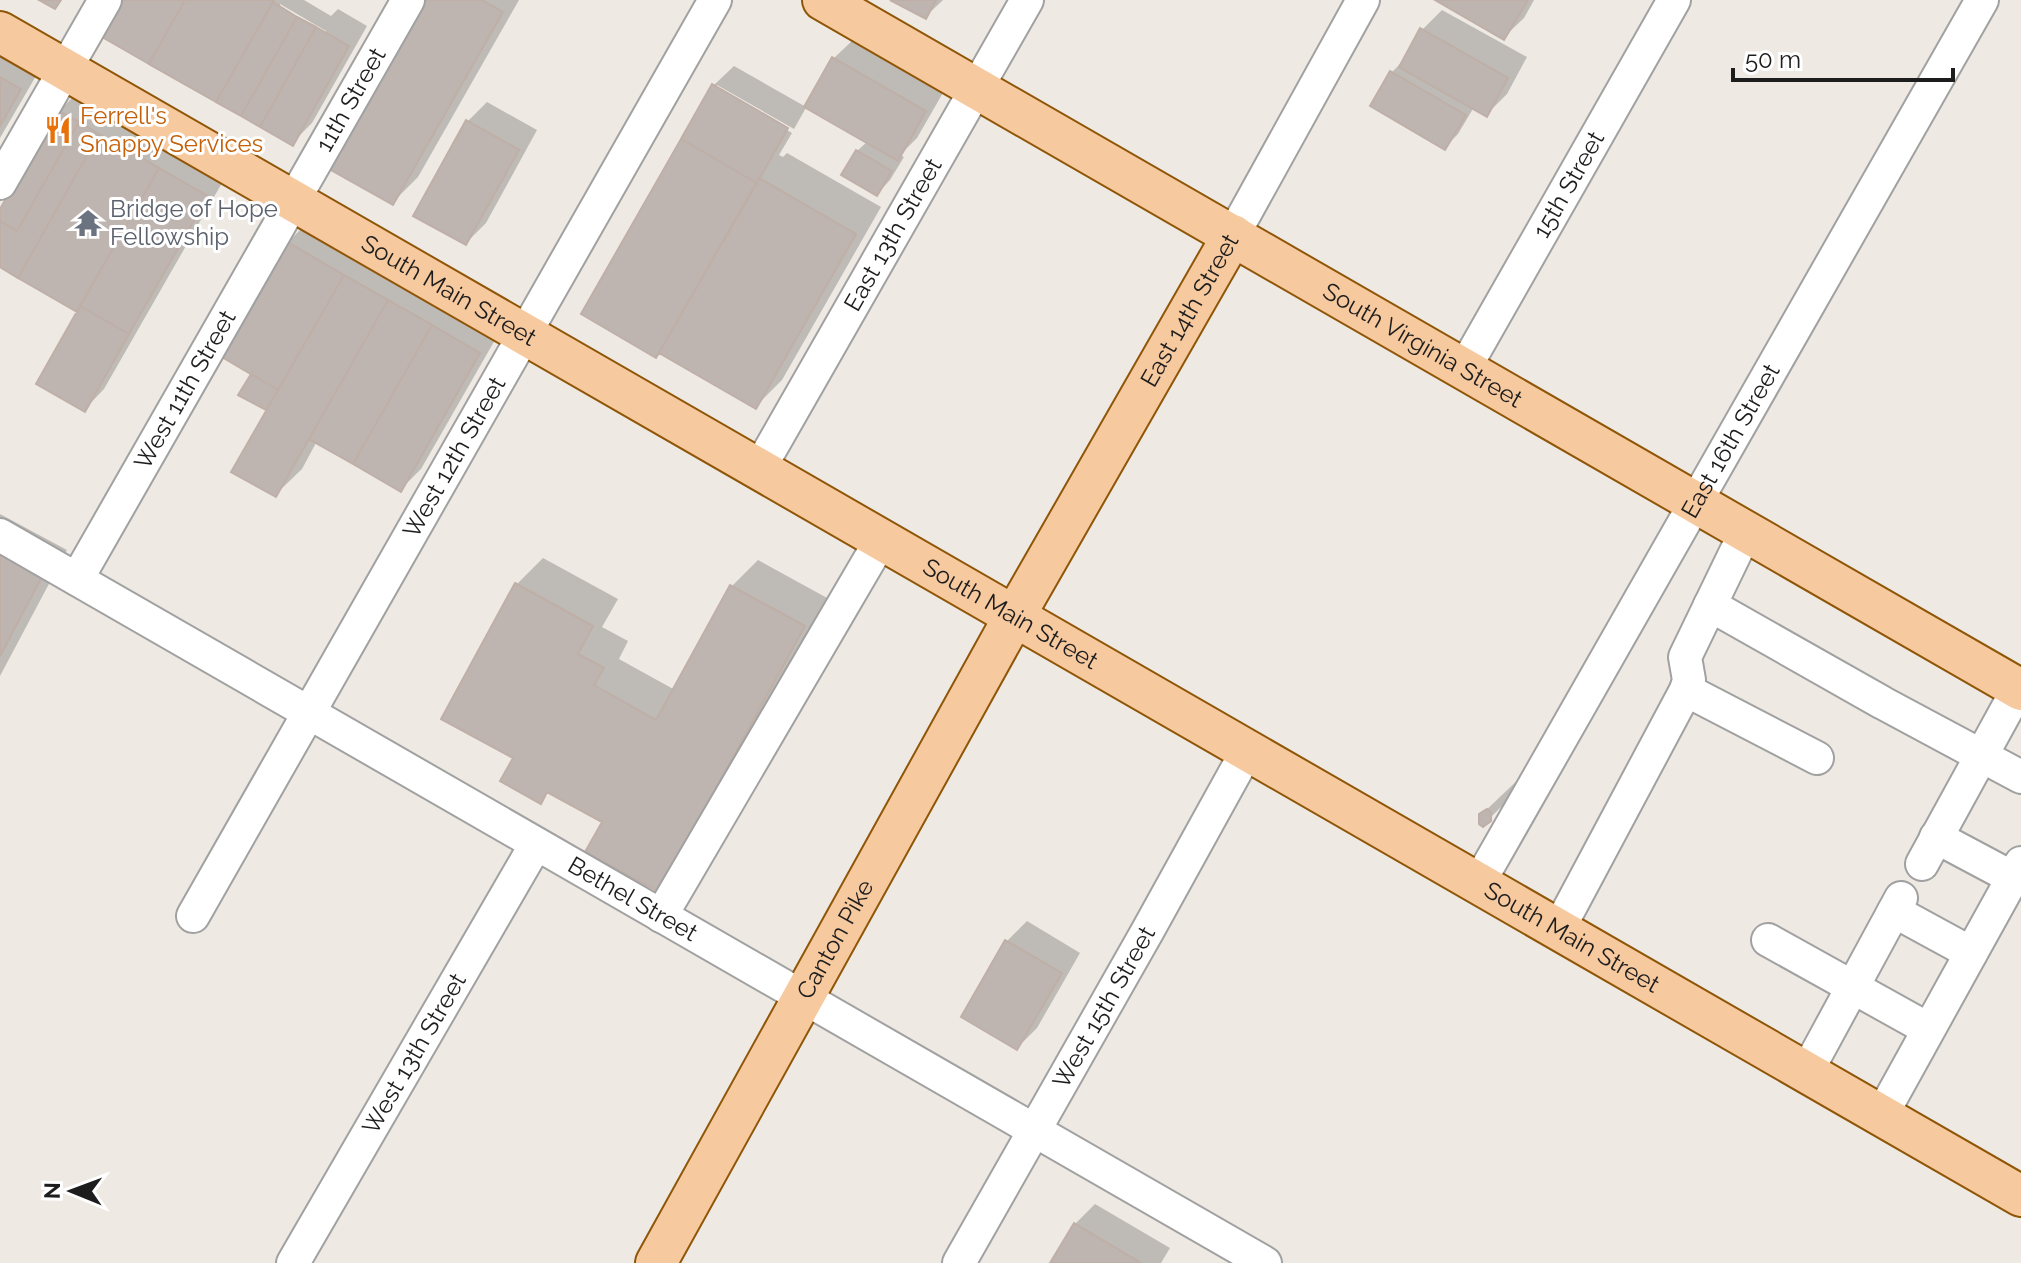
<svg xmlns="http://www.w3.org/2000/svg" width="2021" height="1263" font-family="Raleway,sans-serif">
	<rect width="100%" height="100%" fill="#eee9e3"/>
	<path fill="#0003" fill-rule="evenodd" d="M 116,0 L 304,0 L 331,16 L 338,9 L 367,26 L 312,123 L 292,143 L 150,63 ZM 280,4 L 326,31 L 324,34 L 280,9 Z
		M 421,0 L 519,0 L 418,177 L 392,203 Z
		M 894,0 L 943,0 L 926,16 Z
		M 1439,0 L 1534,0 L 1524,18 L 1504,37 Z
		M 1442,10 L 1527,57 L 1507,94 L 1487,114 L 1474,107 L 1458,134 L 1445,147 L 1392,72 L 1406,58 L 1422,30 Z
		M 854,39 L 944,91 L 917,138 L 900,155 L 904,157 L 890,180 L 877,194 L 857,151 L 868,141 L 807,106 L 794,129 L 717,85 L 717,89 L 792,133 L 779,155 L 783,157 L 787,153 L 881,207 L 782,380 L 756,406 L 660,351 L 656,356 L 682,141 L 714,85 L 734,66 L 806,107 L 834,58 Z
		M 0,46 L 40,69 L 0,138 Z
		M 72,98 L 93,110 L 100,103 L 226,176 L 104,389 L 85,409 L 80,311 L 0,265 L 0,213 L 59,111 Z
		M 487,102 L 537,130 L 486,223 L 466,243 L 467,122 Z
		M 308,222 L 499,333 L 421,469 L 401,489 L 317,441 L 302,469 L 275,495 L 272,402 L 266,408 L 253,373 L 288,242 Z
		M 0,514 L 67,550 L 0,676 Z
		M 543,558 L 618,599 L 602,627 L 628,641 L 619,659 L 675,690 L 732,586 L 758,560 L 829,599 L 685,864 L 550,791 L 540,801 L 515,758 L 517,584 Z
		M 1525,773 L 1527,781 L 1489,819 L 1481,815 Z
		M 1027,921 L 1080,953 L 1037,1028 L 1017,1048 L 1007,941 Z
		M 1095,1204 L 1170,1248 L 1161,1263 L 1052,1263 L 1075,1224 Z"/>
	<path fill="#beb5b0" stroke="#bfafa7" stroke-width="2" d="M 39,0 L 61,0 L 55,9 Z
		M 114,0 L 185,0 L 149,64 L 95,33 Z
		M 185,0 L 274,0 L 216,102 L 149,64 Z
		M 418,0 L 482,0 L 503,12 L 393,205 L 324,166 Z
		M 890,0 L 936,0 L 926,19 Z
		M 1435,0 L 1528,0 L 1504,40 Z
		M 273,2 L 297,17 L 241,116 L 216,102 Z
		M 297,17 L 316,27 L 260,127 L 241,116 Z
		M 316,27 L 349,46 L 293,146 L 260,127 Z
		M 1420,28 L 1508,78 L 1487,117 L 1399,67 Z
		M 832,57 L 926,111 L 898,161 L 804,107 Z
		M 1390,71 L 1466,115 L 1445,150 L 1370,106 Z
		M 0,77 L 21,89 L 0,126 Z
		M 712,84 L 788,128 L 757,183 L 681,139 Z
		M 57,110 L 79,122 L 17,231 L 0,221 L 0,209 Z
		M 466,120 L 519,150 L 466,245 L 413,216 Z
		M 79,122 L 99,134 L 18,278 L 0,267 L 0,221 L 17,231 Z
		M 99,134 L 159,168 L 77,312 L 18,278 Z
		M 681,139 L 757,183 L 656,358 L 581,314 Z
		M 856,150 L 892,171 L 877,196 L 841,175 Z
		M 159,168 L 208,196 L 129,334 L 80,306 Z
		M 759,178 L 856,234 L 756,409 L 659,353 Z
		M 286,241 L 344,275 L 278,390 L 220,356 Z
		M 344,275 L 388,300 L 276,497 L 231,472 Z
		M 388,300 L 432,325 L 353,464 L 309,439 Z
		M 80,306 L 129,334 L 85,412 L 36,384 Z
		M 432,325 L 480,353 L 401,492 L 353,464 Z
		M 251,374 L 278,390 L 266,410 L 238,395 Z
		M 0,554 L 42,577 L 0,656 Z
		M 515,583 L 593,626 L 578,654 L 604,668 L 594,685 L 656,720 L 730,585 L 805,626 L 659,892 L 585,852 L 602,822 L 547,792 L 541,804 L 500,781 L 513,758 L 441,719 Z
		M 1487,809 L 1491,812 L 1491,821 L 1483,827 L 1479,824 L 1479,814 Z
		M 1005,940 L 1062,973 L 1017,1050 L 961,1017 Z
		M 1074,1223 L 1141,1263 L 1050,1263 Z"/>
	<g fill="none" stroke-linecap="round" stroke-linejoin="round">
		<g stroke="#a1a1a1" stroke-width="36">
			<g id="minor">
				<path d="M 0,183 L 105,0"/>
				<path d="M 1233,235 L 1363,0"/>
				<path id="s1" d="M 1464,369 L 1674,0"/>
				<path id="s2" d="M 759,469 L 1027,0"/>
				<path id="s3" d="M 0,535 L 1265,1263"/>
				<path id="s4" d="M 77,579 L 408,0"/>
				<path d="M 1710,605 L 1883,703 L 2021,777"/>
				<path d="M 1686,690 L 1817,758"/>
				<path d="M 1936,837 L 2013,878"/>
				<path d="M 1922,864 L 2018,689"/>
				<path id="s5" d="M 1478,884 L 1982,0"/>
				<path d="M 1894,911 L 1971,953"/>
				<path id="s6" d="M 193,916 L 715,0"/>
				<path d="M 661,916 L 881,540"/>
				<path d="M 1558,930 L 1686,690 L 1689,680 L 1685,657 L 1746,531"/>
				<path d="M 1768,940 L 1928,1029"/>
				<path d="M 1806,1073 L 1901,898"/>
				<path d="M 1881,1116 L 2021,863"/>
				<path id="s7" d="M 293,1263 L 536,844"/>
				<path id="s8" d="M 959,1263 L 1147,932 L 1247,751"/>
			</g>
		</g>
		<g stroke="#8f5607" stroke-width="44">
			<g id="major">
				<path id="s9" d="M 823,0 L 2021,690"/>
				<path id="s10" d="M 0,32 L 2021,1196"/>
				<path id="s11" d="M 656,1263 L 1014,617 L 1233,235"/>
			</g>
		</g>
		<use href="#minor" stroke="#fff" stroke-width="32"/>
		<use href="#major" stroke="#f7c99f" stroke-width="40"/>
	</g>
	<defs>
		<g id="restaurant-bare" transform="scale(2.16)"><path d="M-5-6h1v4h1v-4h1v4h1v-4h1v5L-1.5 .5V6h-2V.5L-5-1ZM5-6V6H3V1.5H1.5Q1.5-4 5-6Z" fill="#e8710a" stroke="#fff" stroke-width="2.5" paint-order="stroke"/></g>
		<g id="temple-bare" transform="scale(2.16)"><path d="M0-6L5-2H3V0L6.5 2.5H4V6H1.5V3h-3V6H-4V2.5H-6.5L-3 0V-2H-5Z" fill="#6b7280" stroke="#fff" stroke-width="2.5" paint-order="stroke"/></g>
	</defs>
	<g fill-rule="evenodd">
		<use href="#restaurant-bare" x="58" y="130"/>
		<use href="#temple-bare" x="88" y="223"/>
	</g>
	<g text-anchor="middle" stroke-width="6" stroke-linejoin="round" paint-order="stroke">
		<g font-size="24" fill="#1d1d1d" stroke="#fff">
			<text dy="8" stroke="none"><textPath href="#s4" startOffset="552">11th Street</textPath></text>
			<text dy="8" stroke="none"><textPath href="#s1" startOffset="212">15th Street</textPath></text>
			<text dy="8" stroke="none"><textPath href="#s2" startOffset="270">East 13th Street</textPath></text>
			<text dy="8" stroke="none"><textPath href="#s10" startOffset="518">South Main Street</textPath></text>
			<text dy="8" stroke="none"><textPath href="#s11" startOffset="1092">East 14th Street</textPath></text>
			<text dy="8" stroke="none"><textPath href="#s9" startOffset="692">South Virginia Street</textPath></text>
			<text dy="8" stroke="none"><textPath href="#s4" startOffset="218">West 11th Street</textPath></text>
			<text dy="8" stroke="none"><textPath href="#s5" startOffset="510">East 16th Street</textPath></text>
			<text dy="8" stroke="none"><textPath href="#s6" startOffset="528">West 12th Street</textPath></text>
			<text dy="8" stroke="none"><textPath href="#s10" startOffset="1166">South Main Street</textPath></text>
			<text dy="8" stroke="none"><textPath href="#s3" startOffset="730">Bethel Street</textPath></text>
			<text dy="8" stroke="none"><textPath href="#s10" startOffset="1814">South Main Street</textPath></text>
			<text dy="8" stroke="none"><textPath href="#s11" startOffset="370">Canton Pike</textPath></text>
			<text dy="8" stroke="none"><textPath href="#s8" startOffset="294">West 15th Street</textPath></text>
			<text dy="8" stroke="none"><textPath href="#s7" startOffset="242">West 13th Street</textPath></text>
		</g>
		<g font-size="24" fill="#c56008" stroke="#fff" text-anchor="start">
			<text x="80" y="124">Ferrell's<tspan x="80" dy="28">Snappy Services</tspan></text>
		</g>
		<g font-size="24" fill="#5b616d" stroke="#fff" text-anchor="start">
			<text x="110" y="217">Bridge of Hope<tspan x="110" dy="28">Fellowship</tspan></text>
		</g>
	</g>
	<g transform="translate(72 1191) rotate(271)" stroke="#ffffff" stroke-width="6" paint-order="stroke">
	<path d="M0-6L14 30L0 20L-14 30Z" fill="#1d1d1d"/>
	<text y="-12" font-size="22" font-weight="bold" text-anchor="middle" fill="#1d1d1d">N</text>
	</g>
	<path d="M1733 68v12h220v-12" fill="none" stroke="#1d1d1d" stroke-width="4"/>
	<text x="1745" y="68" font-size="24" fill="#1d1d1d" stroke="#ffffff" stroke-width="6" paint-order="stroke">50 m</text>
</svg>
